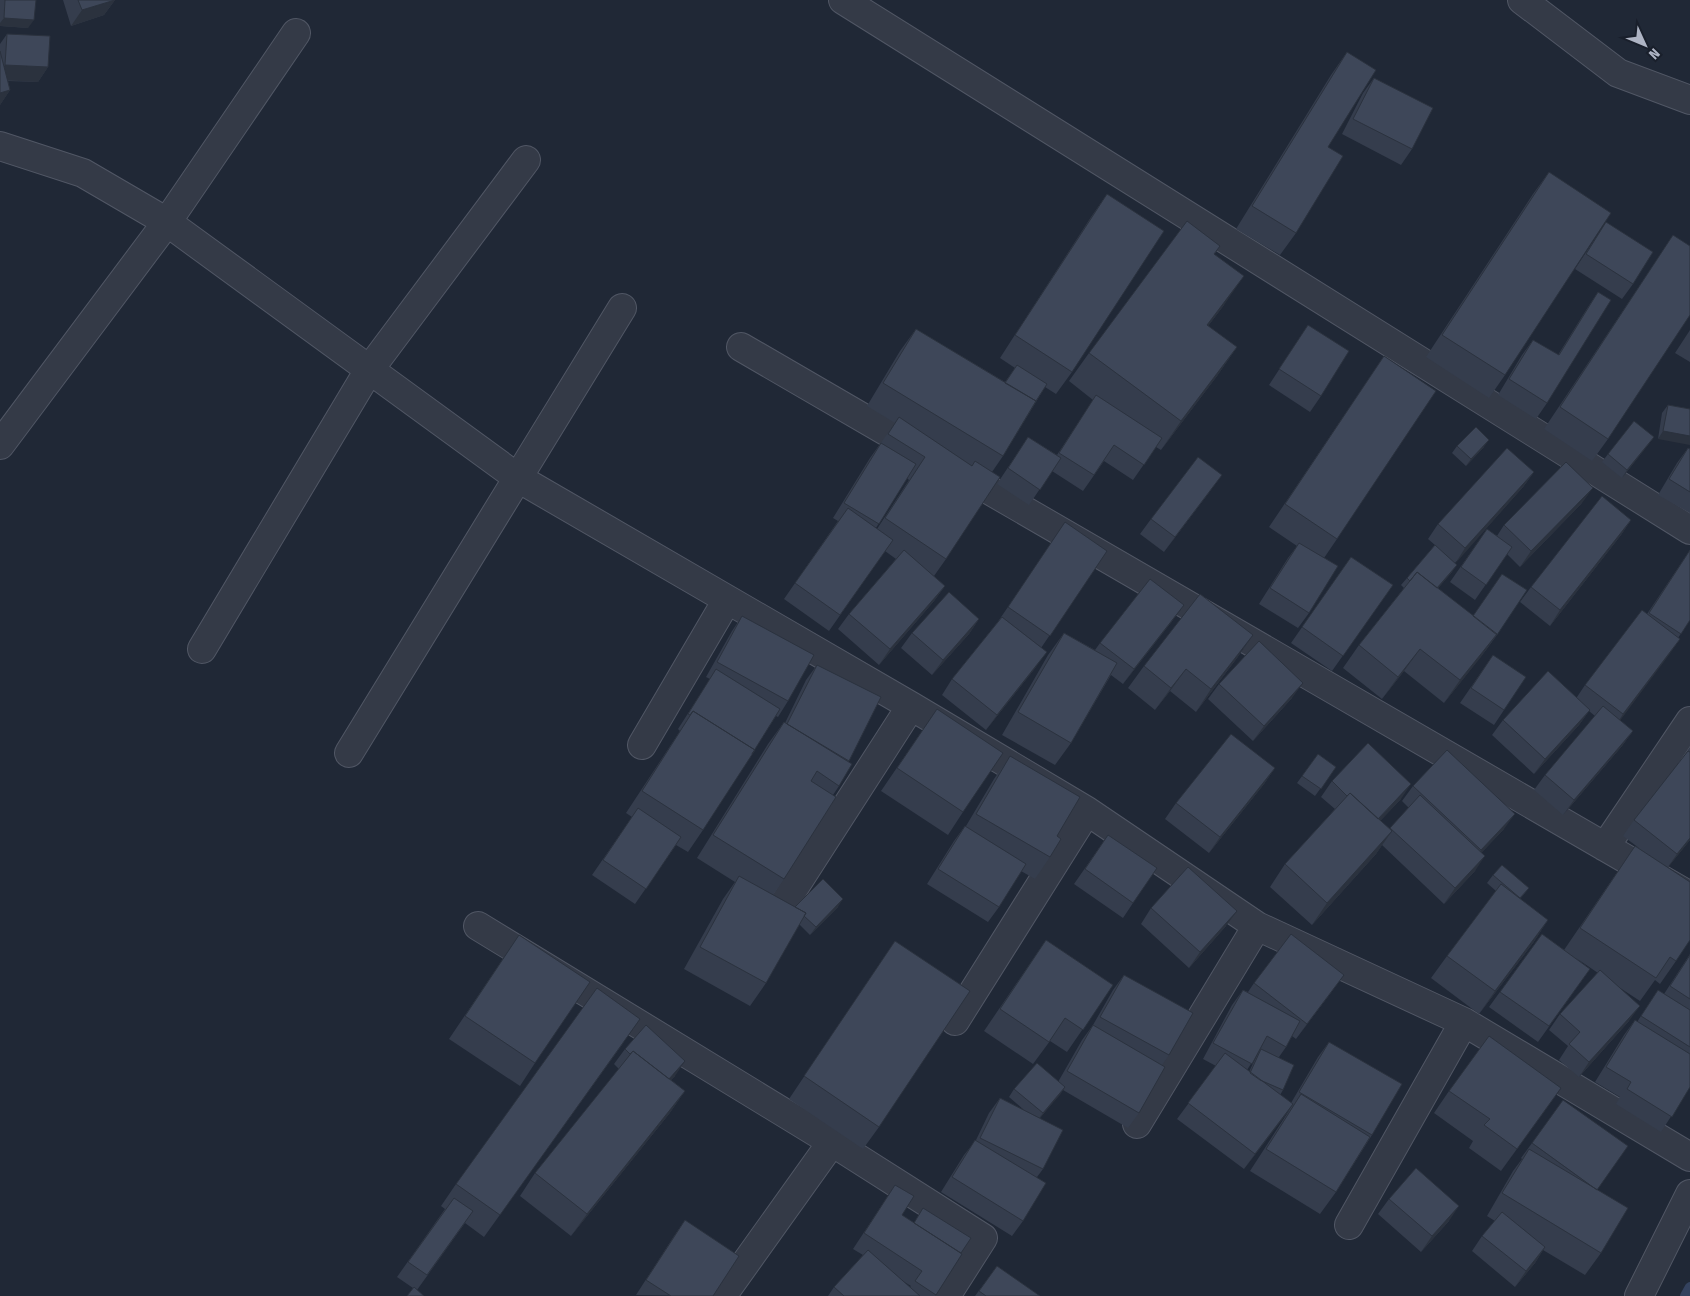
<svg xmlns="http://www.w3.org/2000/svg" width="1690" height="1296" font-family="'Fira Sans Condensed',sans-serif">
	<rect width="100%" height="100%" fill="#202836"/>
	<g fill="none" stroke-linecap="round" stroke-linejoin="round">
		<path stroke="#34425e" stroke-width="10" d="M 1685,1296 L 1690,1287"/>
		<g stroke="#515765" stroke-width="30">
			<path id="minor" d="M 843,0 L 1690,530
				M 1522,0 L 1618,73 L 1690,100
				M 296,33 L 167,222 L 518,478 L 911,706 L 1087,811 L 1257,926 L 1464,1022 L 1690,1157
				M 0,146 L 83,173 L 167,222 L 0,445
				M 741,347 L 920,451
				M 958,472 L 1690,896
				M 202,649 L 369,370 L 526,160
				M 642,745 L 727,600
				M 349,753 L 622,308
				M 1605,847 L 1690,721
				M 774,919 L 911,706
				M 478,926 L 832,1142 L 983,1238 L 946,1296
				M 955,1021 L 1087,811
				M 1137,1124 L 1257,926
				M 1349,1225 L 1464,1022
				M 722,1296 L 832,1142
				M 1639,1296 L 1690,1194"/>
		</g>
		<use href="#minor" stroke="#343a47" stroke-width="28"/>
	</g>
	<path fill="#353d4d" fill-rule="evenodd" d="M 0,0 L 36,0 L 28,28 L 0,26 Z
		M 63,0 L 115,0 L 104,15 L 71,26 Z
		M 7,34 L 48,67 L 38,82 L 8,81 L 10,90 L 0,105 L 0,44 Z
		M 1347,52 L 1328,147 L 1296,233 L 1280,255 L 1236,229 L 1331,75 Z
		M 1374,78 L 1412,149 L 1401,165 L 1342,134 L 1363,93 Z
		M 1549,172 L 1505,375 L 1489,398 L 1426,357 L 1533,194 Z
		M 1107,194 L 1072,372 L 1056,394 L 1045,387 L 1036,402 L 1003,456 L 992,472 L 946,559 L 934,576 L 945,586 L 934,601 L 879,665 L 838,629 L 849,614 L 896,559 L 885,551 L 829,631 L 784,599 L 838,521 L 833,518 L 870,458 L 895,423 L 867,406 L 900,351 L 916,329 L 1005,382 L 1015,368 L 1000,358 L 1091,217 ZM 907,478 L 909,480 L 877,529 L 876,528 Z
		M 1606,222 L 1633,284 L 1622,299 L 1575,269 Z
		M 1673,235 L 1608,439 L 1592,461 L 1544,429 L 1658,258 Z
		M 1220,246 L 1214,255 L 1224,305 L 1208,326 L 1237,347 L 1217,376 L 1161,450 L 1156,447 L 1133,480 L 1104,461 L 1083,491 L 1052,471 L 1029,505 L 997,484 L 1028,437 L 1057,455 L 1093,400 L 1069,381 L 1089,353 Z
		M 1598,292 L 1547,403 L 1536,419 L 1498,395 L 1522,355 L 1533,340 L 1558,355 L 1588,307 Z
		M 1308,325 L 1321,396 L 1310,412 L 1269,385 Z
		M 1690,330 L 1690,362 L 1675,353 Z
		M 1384,356 L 1337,539 L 1324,558 L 1309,613 L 1298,628 L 1259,604 L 1288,558 L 1297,546 L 1269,527 Z
		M 1668,405 L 1690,409 L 1658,439 L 1662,413 Z
		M 1654,437 L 1622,478 L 1602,462 L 1608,454 Z
		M 1457,446 L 1484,447 L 1466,466 L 1452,453 Z
		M 1688,448 L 1690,449 L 1690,513 L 1658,495 L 1677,463 Z
		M 1534,472 L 1523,487 L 1455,563 L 1452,572 L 1438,588 L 1497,635 L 1486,650 L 1444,703 L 1404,671 L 1382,699 L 1343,668 L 1359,645 L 1404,588 L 1401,585 L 1407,578 L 1435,545 L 1428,539 L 1438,524 Z
		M 1211,490 L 1164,552 L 1140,534 L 1151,519 Z
		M 1582,503 L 1520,567 L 1507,554 L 1475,600 L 1450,582 L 1487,529 L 1497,536 L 1504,525 Z
		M 1631,520 L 1621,535 L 1550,626 L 1520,602 L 1531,587 Z
		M 1055,538 L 1107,551 L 1041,648 L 1036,667 L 986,730 L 942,695 L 952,679 L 997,623 Z
		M 1690,550 L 1690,620 L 1678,638 L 1680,639 L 1620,720 L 1633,731 L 1622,746 L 1563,815 L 1534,790 L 1545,775 L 1595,716 L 1589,711 L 1579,725 L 1534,774 L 1492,735 L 1503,720 L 1577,697 L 1585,685 L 1647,614 Z
		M 1351,557 L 1393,585 L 1332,671 L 1291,643 Z
		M 742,616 L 788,701 L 778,717 L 776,716 L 703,830 L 688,852 L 676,845 L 635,904 L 592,875 L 632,817 L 626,813 L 680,731 L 678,729 L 710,679 L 706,677 L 732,631 Z
		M 979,619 L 969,634 L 932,675 L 901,648 L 912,633 Z
		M 1173,620 L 1123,684 L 1111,675 L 1071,743 L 1055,765 L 1002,735 L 1048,655 L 1064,633 L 1095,650 L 1100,643 Z
		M 1253,635 L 1237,658 L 1196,712 L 1170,691 L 1155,710 L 1128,688 L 1144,666 Z
		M 1493,655 L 1504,710 L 1494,725 L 1460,703 Z
		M 817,665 L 849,761 L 839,786 L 833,795 L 784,879 L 773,895 L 795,907 L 838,907 L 810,935 L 799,924 L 766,983 L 750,1006 L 684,969 L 723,899 L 735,882 L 697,858 L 768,744 L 784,722 L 785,723 L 806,680 Z
		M 1219,684 L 1292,698 L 1253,741 L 1208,699 Z
		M 937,709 L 963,812 L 948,835 L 881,791 Z
		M 1690,747 L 1690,840 L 1668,867 L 1676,961 L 1660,984 L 1655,980 L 1640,1001 L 1617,986 L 1629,1021 L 1579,1077 L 1559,1060 L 1568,1046 L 1549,1030 L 1560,1014 L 1598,973 L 1576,958 L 1590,969 L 1538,1042 L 1489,1007 L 1542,934 L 1564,950 L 1635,846 L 1639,848 L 1623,836 L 1634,820 L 1682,759 Z
		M 1318,754 L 1336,767 L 1315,796 L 1297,783 Z
		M 1010,756 L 1057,836 L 1050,857 L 1035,879 L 1021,871 L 999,907 L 988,922 L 927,884 L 954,841 L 965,826 L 966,826 L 994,779 Z
		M 1275,768 L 1264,784 L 1209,853 L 1165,819 L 1176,803 Z
		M 1332,781 L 1401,799 L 1380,821 L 1390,829 L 1409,808 L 1402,801 L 1413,786 L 1504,829 L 1482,852 L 1475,871 L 1444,904 L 1382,845 L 1376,854 L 1312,925 L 1270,887 L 1285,864 L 1335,809 L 1321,797 Z
		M 1108,835 L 1133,903 L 1123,918 L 1074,884 Z
		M 1493,875 L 1529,888 L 1520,899 L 1548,920 L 1533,943 L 1479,1014 L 1431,978 L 1447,956 L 1496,891 L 1487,883 Z
		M 1151,908 L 1226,926 L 1189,968 L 1141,924 Z
		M 519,935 L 535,1063 L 520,1086 L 449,1039 Z
		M 1046,940 L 1113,985 L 1067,1052 L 1050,1041 L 1033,1064 L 984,1031 Z
		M 895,941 L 879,1127 L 863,1149 L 789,1099 Z
		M 1690,954 L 1690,1087 L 1661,1132 L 1616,1104 L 1620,1097 L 1595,1082 L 1624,1035 L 1635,1020 L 1637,1022 L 1658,990 L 1664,994 Z
		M 1124,975 L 1169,1055 L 1162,1065 L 1139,1113 L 1128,1128 L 1063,1090 L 1040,1118 L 1043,1169 L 1037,1177 L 1023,1221 L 1012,1236 L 941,1192 L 964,1155 L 976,1140 L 989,1113 L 1000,1098 L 1024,1110 L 1009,1097 L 1014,1089 L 1058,1082 L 1082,1040 L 1093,1025 L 1113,990 Z
		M 1254,983 L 1333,990 L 1296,1039 L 1292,1036 L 1286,1047 L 1279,1057 L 1283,1090 L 1280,1095 L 1291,1103 L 1318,1057 L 1329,1042 L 1372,1135 L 1336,1192 L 1320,1214 L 1250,1171 L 1290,1109 L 1244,1169 L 1177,1119 L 1216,1066 L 1203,1059 L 1232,1005 L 1243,990 L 1248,992 ZM 1258,1053 L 1256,1057 L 1249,1072 L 1247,1070 Z
		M 624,1042 L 484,1237 L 465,1223 L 417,1290 L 413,1288 L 397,1277 L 445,1209 L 441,1206 L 456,1184 Z
		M 625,1049 L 675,1076 L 671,1080 L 685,1091 L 669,1114 L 571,1236 L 520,1196 L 535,1173 L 619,1069 L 614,1064 Z
		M 1561,1088 L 1501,1171 L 1469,1148 L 1473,1141 L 1434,1113 L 1449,1091 Z
		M 1532,1143 L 1597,1190 L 1601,1253 L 1585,1275 L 1543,1250 L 1535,1263 L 1515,1287 L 1472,1251 L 1482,1236 L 1495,1221 L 1487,1216 L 1513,1171 L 1522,1159 L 1521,1158 Z
		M 895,1185 L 902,1215 L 914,1223 L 923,1208 L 962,1254 L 935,1296 L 828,1296 L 834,1287 L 863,1255 L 853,1249 ZM 901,1280 L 911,1286 L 910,1287 Z
		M 1389,1199 L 1449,1221 L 1421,1252 L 1378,1214 Z
		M 685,1220 L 713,1296 L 636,1295 L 674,1236 Z
		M 997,1266 L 1040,1296 L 975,1296 Z"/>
	<path fill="#2b323e" d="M 115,0 L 104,15 L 71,26 L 82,10 Z
		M 4,18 L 34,20 L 28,28 L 0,26 L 0,23 Z
		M 5,65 L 48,67 L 38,82 L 0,80 L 0,71 Z
		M 10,90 L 0,105 L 0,93 Z
		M 1244,276 L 1224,305 L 1187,354 L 1207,325 Z
		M 1237,347 L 1217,376 L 1161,450 L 1181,421 Z
		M 1663,431 L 1690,436 L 1690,445 L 1658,439 Z
		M 1654,437 L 1649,444 L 1622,478 L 1627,470 Z
		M 1489,440 L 1484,447 L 1466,466 L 1471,459 Z
		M 1534,472 L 1523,487 L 1455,564 L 1465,548 Z
		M 1222,475 L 1211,490 L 1164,552 L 1175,537 Z
		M 1593,488 L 1582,503 L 1520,567 L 1531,551 Z
		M 1631,520 L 1621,535 L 1550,626 L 1560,610 Z
		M 1457,565 L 1452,572 L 1424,605 L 1429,597 Z
		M 945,586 L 934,601 L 879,665 L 890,649 Z
		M 1184,605 L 1173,620 L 1123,684 L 1134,669 Z
		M 979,619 L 969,634 L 932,675 L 943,660 Z
		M 1497,634 L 1481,657 L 1444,703 L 1460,680 Z
		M 1253,635 L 1237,658 L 1196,712 L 1211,689 Z
		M 1680,639 L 1669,655 L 1613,730 L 1623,714 Z
		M 1420,649 L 1404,671 L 1382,699 L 1398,677 Z
		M 1047,652 L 1036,667 L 986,730 L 997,715 Z
		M 1186,669 L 1170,691 L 1155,710 L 1171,688 Z
		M 1303,683 L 1292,698 L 1253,741 L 1264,726 Z
		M 1590,710 L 1579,725 L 1534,774 L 1545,759 Z
		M 1633,731 L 1622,746 L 1563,815 L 1574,800 Z
		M 1275,768 L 1264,784 L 1209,853 L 1220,837 Z
		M 1411,784 L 1401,799 L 1365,837 L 1376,822 Z
		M 1515,814 L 1504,829 L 1470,865 L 1481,850 Z
		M 1392,831 L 1376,854 L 1312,925 L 1327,903 Z
		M 1690,838 L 1690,840 L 1666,870 L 1677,854 Z
		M 1485,856 L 1475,871 L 1444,904 L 1455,888 Z
		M 843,899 L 838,907 L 810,935 L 816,927 Z
		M 1237,911 L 1226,926 L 1189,968 L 1200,952 Z
		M 1548,920 L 1533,943 L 1479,1014 L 1495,991 Z
		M 1344,975 L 1333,990 L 1296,1039 L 1307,1024 Z
		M 1640,1006 L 1629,1021 L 1579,1077 L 1589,1062 Z
		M 685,1061 L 675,1076 L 653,1100 L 664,1085 Z
		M 1065,1087 L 1060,1095 L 1037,1121 L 1043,1113 Z
		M 1561,1088 L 1545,1111 L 1501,1171 L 1517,1149 Z
		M 685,1091 L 669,1114 L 571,1236 L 587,1214 Z
		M 1293,1104 L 1282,1120 L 1244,1169 L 1255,1154 Z
		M 1459,1206 L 1449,1221 L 1421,1252 L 1432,1236 Z
		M 1545,1247 L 1535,1263 L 1515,1287 L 1526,1271 Z"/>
	<path fill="#3e4759" stroke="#2b323e" d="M 5,0 L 36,0 L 34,20 L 4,18 Z
		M 78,0 L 115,0 L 82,10 Z
		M 7,34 L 50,36 L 48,67 L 5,65 Z
		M 0,51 L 10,90 L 0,93 Z
		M 1347,52 L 1376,70 L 1328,147 L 1343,156 L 1296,233 L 1252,206 Z
		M 1374,78 L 1433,108 L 1412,149 L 1353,119 Z
		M 1549,172 L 1611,213 L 1505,375 L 1442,335 Z
		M 1107,194 L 1164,231 L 1072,372 L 1015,335 Z
		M 1187,221 L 1220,246 L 1214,254 L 1244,276 L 1207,325 L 1237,347 L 1181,421 L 1089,353 Z
		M 1606,222 L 1653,252 L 1633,284 L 1586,254 Z
		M 1673,235 L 1690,246 L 1690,315 L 1608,439 L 1560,407 Z
		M 1598,292 L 1611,300 L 1547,403 L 1509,379 L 1533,340 L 1559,355 Z
		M 1308,325 L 1349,351 L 1321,396 L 1279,369 Z
		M 916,329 L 1036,401 L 1003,456 L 883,383 Z
		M 1384,356 L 1436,391 L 1337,539 L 1285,504 Z
		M 1017,365 L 1047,384 L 1036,401 L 1005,383 Z
		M 1096,395 L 1162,438 L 1144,465 L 1114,445 L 1094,475 L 1059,453 Z
		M 1668,405 L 1690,409 L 1690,436 L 1663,431 Z
		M 899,417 L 972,466 L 975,461 L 1000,477 L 946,559 L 885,518 L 925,457 L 888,434 Z
		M 1634,421 L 1654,437 L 1627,470 L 1608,454 Z
		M 1476,427 L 1489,440 L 1471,459 L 1457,446 Z
		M 1028,437 L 1061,458 L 1040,490 L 1008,468 Z
		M 881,443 L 916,464 L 879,524 L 844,503 Z
		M 1507,448 L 1534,472 L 1465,548 L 1438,524 Z
		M 1688,448 L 1690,449 L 1690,492 L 1669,479 Z
		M 1198,457 L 1222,475 L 1175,537 L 1151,519 Z
		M 1566,462 L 1593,488 L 1531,551 L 1504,525 Z
		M 1602,496 L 1631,520 L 1560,610 L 1531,587 Z
		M 848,508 L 893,540 L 840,615 L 795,583 Z
		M 1065,522 L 1107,551 L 1050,636 L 1008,607 Z
		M 1487,529 L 1512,547 L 1486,585 L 1461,567 Z
		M 1299,543 L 1338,566 L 1309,613 L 1270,588 Z
		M 1435,545 L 1457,565 L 1437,588 L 1417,572 L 1410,581 L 1407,578 Z
		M 904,550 L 945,586 L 890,649 L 849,614 Z
		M 1690,550 L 1690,620 L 1681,634 L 1649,613 Z
		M 1351,557 L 1393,585 L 1343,656 L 1302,627 Z
		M 1417,572 L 1497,634 L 1460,680 L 1420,649 L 1398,677 L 1359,645 Z
		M 1502,574 L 1527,590 L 1497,635 L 1473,616 Z
		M 1150,579 L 1184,605 L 1134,669 L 1100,643 Z
		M 949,592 L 979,619 L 943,660 L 912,633 Z
		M 1200,594 L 1253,635 L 1211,689 L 1186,669 L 1171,688 L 1144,666 Z
		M 1642,610 L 1680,639 L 1623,714 L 1585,685 Z
		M 742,616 L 814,655 L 788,701 L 717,662 Z
		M 1002,617 L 1047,652 L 997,715 L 952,679 Z
		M 1064,633 L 1117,663 L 1071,743 L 1018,712 Z
		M 1259,641 L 1303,683 L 1264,726 L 1219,684 Z
		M 1493,655 L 1526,677 L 1504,710 L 1471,688 Z
		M 817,665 L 881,697 L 849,761 L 787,724 Z
		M 716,669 L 780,709 L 752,754 L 755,750 L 693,711 L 690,715 L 688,714 Z
		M 1548,671 L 1590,710 L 1545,759 L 1503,720 Z
		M 1603,706 L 1633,731 L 1574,800 L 1545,775 Z
		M 937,709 L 1003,753 L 963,812 L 897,768 Z
		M 693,711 L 755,750 L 703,830 L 642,791 Z
		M 784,722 L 852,764 L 839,786 L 817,771 L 811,781 L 836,797 L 784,879 L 713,835 Z
		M 1231,734 L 1275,768 L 1220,837 L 1176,803 Z
		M 1368,743 L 1411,784 L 1378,819 L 1350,793 L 1347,796 L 1332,781 Z
		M 1447,750 L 1515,814 L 1481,850 L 1413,786 Z
		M 1688,751 L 1690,752 L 1690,838 L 1677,854 L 1634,820 Z
		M 1318,754 L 1336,767 L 1321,789 L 1302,776 Z
		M 1010,756 L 1080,797 L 1057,836 L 1061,839 L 1050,857 L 976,814 Z
		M 1350,793 L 1392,831 L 1327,903 L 1285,864 Z
		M 1420,795 L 1485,856 L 1455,888 L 1390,828 Z
		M 638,808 L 681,837 L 646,889 L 603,860 Z
		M 965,826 L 1026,864 L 999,907 L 938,869 Z
		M 1108,835 L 1157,868 L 1133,903 L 1085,869 Z
		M 1635,846 L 1690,882 L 1690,940 L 1676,961 L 1670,957 L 1656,978 L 1580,928 Z
		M 1502,865 L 1529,888 L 1520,898 L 1493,875 Z
		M 1188,867 L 1237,911 L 1200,952 L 1151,908 Z
		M 739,876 L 806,913 L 766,983 L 700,947 Z
		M 823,879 L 843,899 L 816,927 L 804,916 L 806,913 L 795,907 Z
		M 1501,884 L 1548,920 L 1495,991 L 1447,956 Z
		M 1291,934 L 1344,975 L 1307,1024 L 1254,983 Z
		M 1542,934 L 1590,969 L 1549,1026 L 1500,992 Z
		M 519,935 L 590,982 L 535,1063 L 465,1016 Z
		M 1046,940 L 1113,985 L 1083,1030 L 1065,1018 L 1049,1042 L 1000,1009 Z
		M 895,941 L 970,991 L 879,1127 L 804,1076 Z
		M 1690,955 L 1690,999 L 1670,986 Z
		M 1600,970 L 1640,1006 L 1589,1062 L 1569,1044 L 1580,1032 L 1560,1014 Z
		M 1124,975 L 1193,1013 L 1169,1055 L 1100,1017 Z
		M 597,988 L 640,1019 L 500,1215 L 456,1184 Z
		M 1243,990 L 1300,1021 L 1286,1047 L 1267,1036 L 1252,1064 L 1213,1043 Z
		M 1658,990 L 1690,1010 L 1690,1047 L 1641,1016 Z
		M 1635,1020 L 1690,1054 L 1690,1087 L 1672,1117 L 1627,1089 L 1631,1082 L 1606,1067 Z
		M 646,1025 L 685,1061 L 669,1079 L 633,1051 L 630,1054 L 625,1049 Z
		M 1093,1025 L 1165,1067 L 1139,1113 L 1067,1071 Z
		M 1489,1036 L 1561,1088 L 1517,1149 L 1484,1125 L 1490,1119 L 1449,1091 Z
		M 1329,1042 L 1402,1084 L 1372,1135 L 1299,1092 Z
		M 1261,1049 L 1294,1065 L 1283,1090 L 1260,1080 L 1250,1073 Z
		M 633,1051 L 685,1091 L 587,1214 L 535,1173 Z
		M 1225,1053 L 1293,1104 L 1255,1154 L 1188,1103 Z
		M 1037,1063 L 1065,1087 L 1043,1113 L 1014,1089 Z
		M 1301,1094 L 1370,1137 L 1336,1192 L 1266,1149 Z
		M 1000,1098 L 1063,1130 L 1043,1169 L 980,1138 Z
		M 1563,1100 L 1628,1146 L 1597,1190 L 1532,1143 Z
		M 975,1140 L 1046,1183 L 1023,1221 L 952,1177 Z
		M 1529,1149 L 1628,1208 L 1601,1253 L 1502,1193 Z
		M 1416,1168 L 1459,1206 L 1432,1236 L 1389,1199 Z
		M 895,1185 L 914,1196 L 902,1215 L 962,1254 L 936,1295 L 915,1281 L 922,1271 L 864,1233 Z
		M 454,1198 L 473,1211 L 427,1275 L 408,1262 Z
		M 923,1208 L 971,1238 L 961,1253 L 914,1223 Z
		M 1502,1212 L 1545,1247 L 1526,1271 L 1482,1236 Z
		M 685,1220 L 739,1256 L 713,1296 L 671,1296 L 646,1280 Z
		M 868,1250 L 920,1296 L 844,1296 L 834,1287 Z
		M 997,1266 L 1040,1296 L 986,1296 L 979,1291 Z
		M 414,1287 L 424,1296 L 407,1296 Z"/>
	<g transform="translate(1645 45) rotate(134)" stroke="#191f2b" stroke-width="4" paint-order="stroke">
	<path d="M0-4L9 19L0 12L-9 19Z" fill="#aeb4c4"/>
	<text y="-8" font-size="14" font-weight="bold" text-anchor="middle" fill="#aeb4c4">N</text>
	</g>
</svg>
